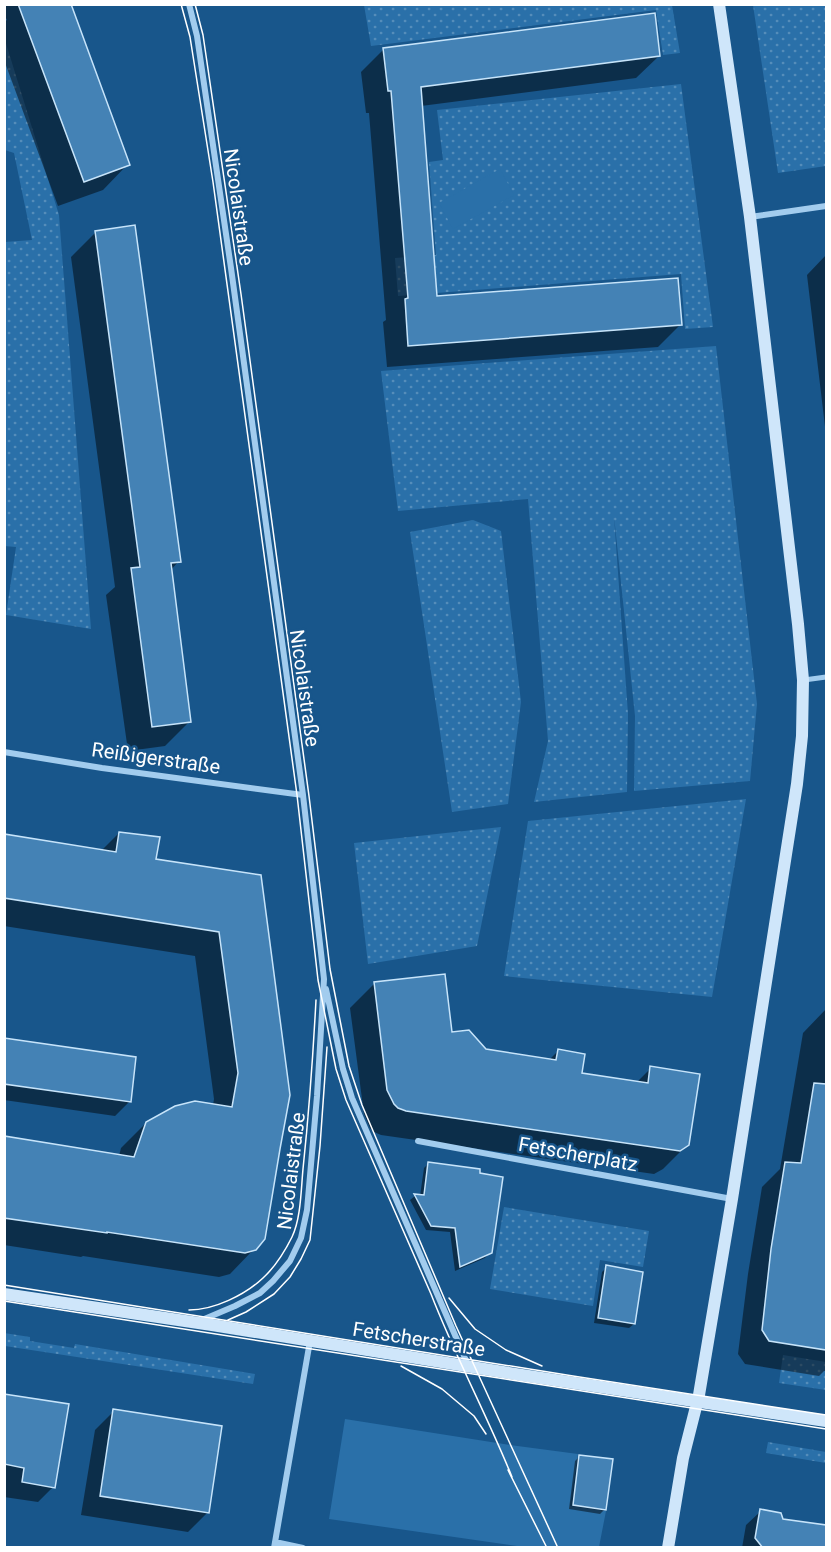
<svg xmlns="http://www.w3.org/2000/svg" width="831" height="1552" font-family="Roboto,sans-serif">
	<defs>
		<pattern id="grass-dots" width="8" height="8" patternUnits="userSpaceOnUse" patternTransform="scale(1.5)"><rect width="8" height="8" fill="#2a70a9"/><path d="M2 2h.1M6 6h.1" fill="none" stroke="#558dba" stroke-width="1.8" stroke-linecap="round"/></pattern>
	</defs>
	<rect width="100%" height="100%" fill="#18568b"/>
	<path fill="url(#grass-dots)" d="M 364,5 L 672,5 L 680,53 L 663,55 L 656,10 L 371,46 Z
		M 753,5 L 826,5 L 826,166 L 778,173 Z
		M 4,37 L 59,215 L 91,629 L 6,615 L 16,547 L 4,546 L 5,242 L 32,240 L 14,153 L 5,150 Z
		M 681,84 L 713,327 L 685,329 L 681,274 L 398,296 L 395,258 L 436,255 L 429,162 L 443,160 L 437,110 Z
		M 716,346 L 757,704 L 750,781 L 634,791 L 635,716 L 614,516 L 628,714 L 627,792 L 534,802 L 548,741 L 528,499 L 398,511 L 381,371 Z
		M 473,520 L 501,531 L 521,702 L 508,804 L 452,812 L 410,532 Z
		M 746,799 L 712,997 L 504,976 L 528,821 Z
		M 501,827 L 477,946 L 368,964 L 354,843 Z
		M 504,1207 L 649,1231 L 643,1267 L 600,1260 L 593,1306 L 490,1289 Z
		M 4,1333 L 30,1337 L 30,1341 L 74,1348 L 75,1344 L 255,1374 L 253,1384 L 5,1346 Z
		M 783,1355 L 826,1362 L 826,1390 L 779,1383 Z
		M 768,1442 L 826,1452 L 826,1463 L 766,1453 Z"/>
	<path fill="#2a70a9" d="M 500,169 L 514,195 L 453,229 L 439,203 Z
		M 345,1419 L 510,1445 L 578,1454 L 570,1506 L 606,1511 L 599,1547 L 524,1547 L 329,1519 Z"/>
	<path fill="#0007" d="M 4,4 L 69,4 L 128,164 L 103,190 L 58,206 L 4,60 L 4,22 L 7,20 L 4,14 Z
		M 384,49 L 659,56 L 636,78 L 421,106 L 436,298 L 681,324 L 658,347 L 387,367 L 383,322 L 386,320 L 369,113 L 366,113 L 361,72 Z
		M 96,232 L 179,561 L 170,571 L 190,721 L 165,746 L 128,751 L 106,595 L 115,587 L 71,257 Z
		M 826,255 L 826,435 L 807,275 Z
		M 119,833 L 155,860 L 260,877 L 255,1248 L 230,1274 L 219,1277 L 83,1256 L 81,1257 L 4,1245 L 4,1137 L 119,1156 L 121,1148 L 146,1123 L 213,1105 L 214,1099 L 195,956 L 4,926 L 4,835 L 101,851 Z
		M 374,984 L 450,1034 L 486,1051 L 549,1060 L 558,1051 L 581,1074 L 636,1083 L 651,1068 L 687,1145 L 663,1169 L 654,1174 L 381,1135 L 374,1132 L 370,1128 L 364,1114 L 350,1008 Z
		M 826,1009 L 826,1260 L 821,1295 L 826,1296 L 826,1371 L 824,1371 L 819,1376 L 745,1364 L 738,1354 L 748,1274 L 762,1187 L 780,1169 L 803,1033 Z
		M 4,1040 L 130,1101 L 115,1116 L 4,1100 Z
		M 428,1164 L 490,1252 L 485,1258 L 455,1271 L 450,1232 L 426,1230 L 410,1200 L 415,1196 L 420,1196 L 424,1168 Z
		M 607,1267 L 634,1324 L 629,1328 L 594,1323 L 602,1272 Z
		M 4,1395 L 53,1487 L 38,1502 L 4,1497 Z
		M 114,1411 L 207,1513 L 188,1532 L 81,1515 L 95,1430 Z
		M 580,1456 L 605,1509 L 600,1514 L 569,1509 L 575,1461 Z
		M 761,1511 L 782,1520 L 822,1526 L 824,1524 L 826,1524 L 826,1548 L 742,1548 L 746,1525 Z"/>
	<path fill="#4482b5" stroke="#c7e4fa" stroke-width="1.5" d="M 18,4 L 71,4 L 130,165 L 84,182 Z
		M 655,13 L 660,56 L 421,87 L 437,296 L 678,278 L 682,325 L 408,346 L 405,299 L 408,298 L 391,91 L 388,91 L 383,48 Z
		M 135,225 L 181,562 L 171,563 L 191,722 L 152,727 L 131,568 L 140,567 L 95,231 Z
		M 119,832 L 160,837 L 156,859 L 261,875 L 290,1095 L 280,1149 L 265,1239 L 256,1250 L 245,1253 L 107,1232 L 107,1233 L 4,1218 L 4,1136 L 134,1157 L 146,1122 L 175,1106 L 195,1101 L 232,1107 L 238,1073 L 219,932 L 4,898 L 4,834 L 116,852 Z
		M 445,974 L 452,1032 L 469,1030 L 486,1049 L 556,1060 L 558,1049 L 585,1054 L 582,1073 L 648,1083 L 650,1066 L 700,1074 L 689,1145 L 680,1151 L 406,1111 L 398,1108 L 394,1104 L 387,1090 L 374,982 Z
		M 4,1038 L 136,1057 L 131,1102 L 4,1084 Z
		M 814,1083 L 826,1084 L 826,1350 L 769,1341 L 762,1330 L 771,1249 L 785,1162 L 801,1163 Z
		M 428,1162 L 480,1169 L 480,1173 L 503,1177 L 492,1253 L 460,1267 L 455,1228 L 431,1226 L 414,1194 L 424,1195 Z
		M 606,1265 L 643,1272 L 635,1324 L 598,1318 Z
		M 4,1394 L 69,1404 L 55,1488 L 22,1482 L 24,1468 L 4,1464 Z
		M 113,1409 L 222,1426 L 209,1513 L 100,1496 Z
		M 579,1455 L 613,1459 L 606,1510 L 573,1505 Z
		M 760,1509 L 781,1513 L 783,1519 L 826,1525 L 826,1548 L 763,1548 L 755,1538 Z"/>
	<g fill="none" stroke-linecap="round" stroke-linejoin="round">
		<path stroke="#a2ccee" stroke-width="5" d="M 804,680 L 826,677"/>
		<path stroke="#a2ccee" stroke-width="6" d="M 189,4 L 197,36 L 231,268 L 303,795 L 324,979 L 317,1096 L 307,1210 L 301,1238 L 290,1261 L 273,1281 L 260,1293 L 235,1306 L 202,1320
			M 750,217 L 826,206
			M 4,752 L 102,768 L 303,795
			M 326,989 L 343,1069 L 352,1098 L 468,1365
			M 418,1141 L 732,1199
			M 275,1542 L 303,1548
			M 274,1548 L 310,1341"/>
		<path stroke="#cfe6fa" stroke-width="12" d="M 4,1294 L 212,1325 L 515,1374 L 826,1421
			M 668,1548 L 683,1458 L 699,1395 L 732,1199 L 797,784 L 802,736 L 803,680 L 798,624 L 750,217 L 719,4"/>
		<path stroke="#fff" stroke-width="1.5" d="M 181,4 L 190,37 L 213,182 L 297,795 L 318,980 L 336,1069 L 346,1100 L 431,1294 C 455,1356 487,1415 512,1477
			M 195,4 L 203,35 L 241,294 L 309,796 L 330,969 L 349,1066 L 362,1105 L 456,1326 L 558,1548
			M 4,1285 L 573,1376 L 826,1415
			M 449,1298 L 475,1329 L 506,1350 L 542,1366
			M 4,1301 L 826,1429
			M 189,1310 C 214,1310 245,1295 263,1278 C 275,1267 285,1251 292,1237 C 301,1218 301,1190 303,1169 C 309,1112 313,1056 316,1000
			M 228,1320 L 246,1312 L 274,1294 L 290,1277 L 301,1259 L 310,1240 L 320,1146 L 327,1047
			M 401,1366 L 442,1389 L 474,1416 L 486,1434
			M 508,1470 L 547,1548"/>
	</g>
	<g text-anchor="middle" stroke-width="5" stroke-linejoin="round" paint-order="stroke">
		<g font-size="20" fill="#fff" stroke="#18568b">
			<text transform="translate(239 207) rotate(82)" y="7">Nicolaistraße</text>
			<text transform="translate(305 688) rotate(82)" y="7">Nicolaistraße</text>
			<text transform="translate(156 758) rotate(8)" y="7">Reißigerstraße</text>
			<text transform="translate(578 1154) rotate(10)" y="7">Fetscherplatz</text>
			<text transform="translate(291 1171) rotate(-83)" y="7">Nicolaistraße</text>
			<text transform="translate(419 1339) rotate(9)" y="7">Fetscherstraße</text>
		</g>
	</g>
	<rect width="831" height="1552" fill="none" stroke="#ffffff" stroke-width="12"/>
</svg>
